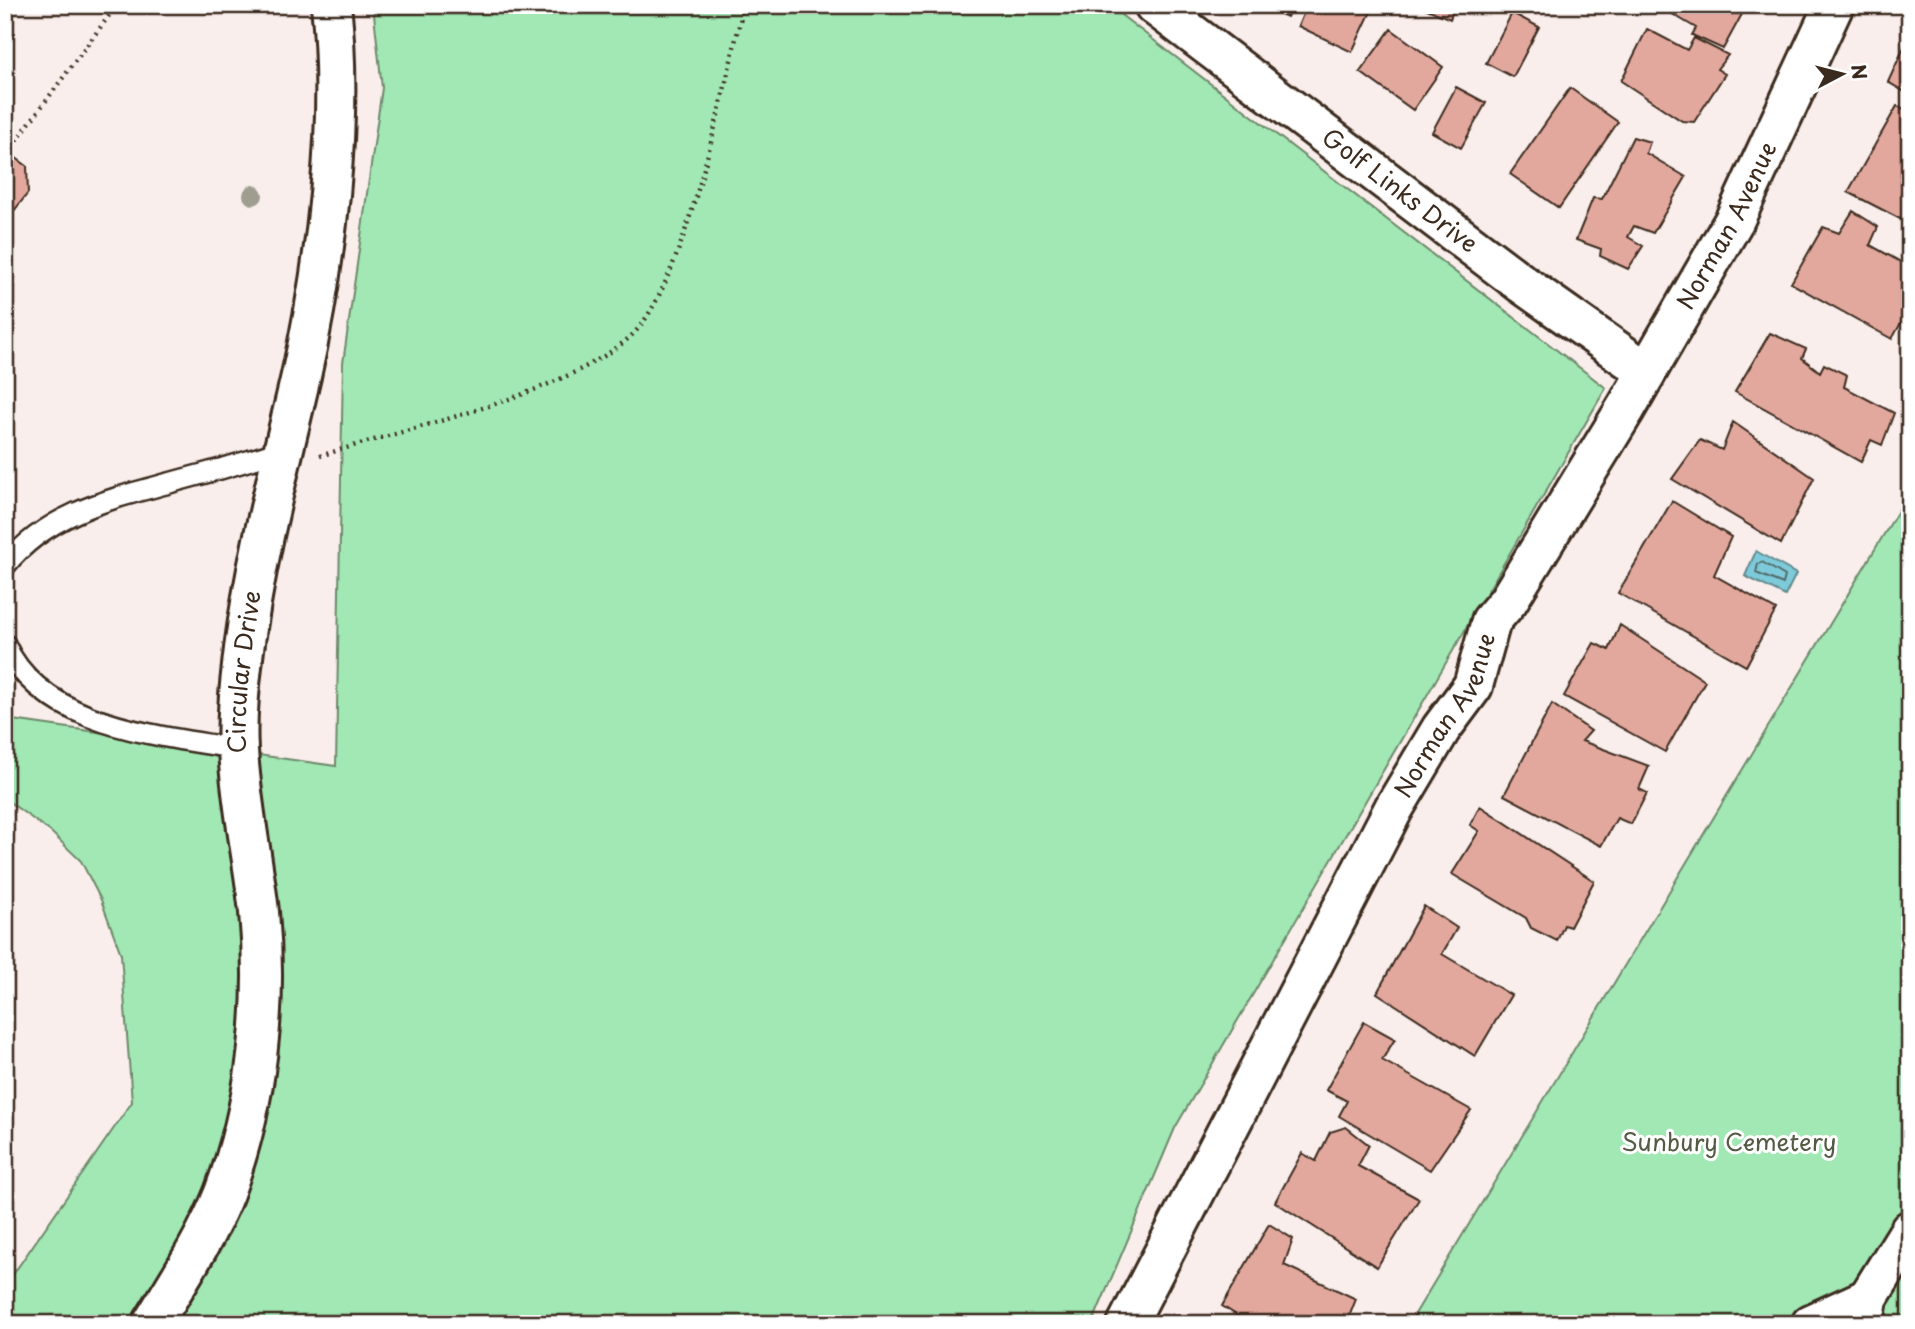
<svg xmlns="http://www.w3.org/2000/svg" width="1915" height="1329" font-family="'Playpen Sans',sans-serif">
	<rect width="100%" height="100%" fill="#f9eeec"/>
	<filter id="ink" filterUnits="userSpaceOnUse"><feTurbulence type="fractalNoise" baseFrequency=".0143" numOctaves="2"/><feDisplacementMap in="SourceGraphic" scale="14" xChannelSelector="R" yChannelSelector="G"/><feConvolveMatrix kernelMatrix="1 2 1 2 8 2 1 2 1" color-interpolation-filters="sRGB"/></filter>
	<g filter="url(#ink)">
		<path fill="#a1e8b5" stroke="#6e896a" stroke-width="2" d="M 373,5 L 1108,5 L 1606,388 L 1175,1128 L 1092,1324 L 5,1324 L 5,1286 L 132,1102 L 121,954 L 101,900 L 81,861 L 51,832 L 5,799 L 5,719 L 336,766 L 343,363 L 382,88 Z
			M 1910,491 L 1910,1324 L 1409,1324 Z"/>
		<path fill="#7dcbda" stroke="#638b8f" stroke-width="2" d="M 1756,551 L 1796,574 L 1785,596 L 1745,576 Z"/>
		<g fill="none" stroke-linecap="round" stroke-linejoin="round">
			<path stroke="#556a69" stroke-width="2" d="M 1762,562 L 1785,576 L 1783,584 L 1756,573 L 1758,564 Z"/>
		</g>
		<path fill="#e2a89e" stroke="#3b2a1e" stroke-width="2" d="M 1260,5 L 1292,5 L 1287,17 Z
			M 1307,5 L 1374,5 L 1352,52 L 1298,26 Z
			M 1418,5 L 1455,5 L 1450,19 Z
			M 1657,5 L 1747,5 L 1723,49 L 1692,35 L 1696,28 Z
			M 1512,13 L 1539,27 L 1513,77 L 1486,63 Z
			M 1391,29 L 1443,67 L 1413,110 L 1360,72 Z
			M 1647,29 L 1687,50 L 1694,38 L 1728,55 L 1717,69 L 1725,74 L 1694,122 L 1682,121 L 1621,81 Z
			M 1910,34 L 1910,95 L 1888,82 Z
			M 1456,87 L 1486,103 L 1461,148 L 1432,132 Z
			M 1570,88 L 1618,122 L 1559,208 L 1510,174 Z
			M 1897,106 L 1910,111 L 1910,224 L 1848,192 Z
			M 1633,137 L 1650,142 L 1646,153 L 1686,177 L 1653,233 L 1634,226 L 1628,237 L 1643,246 L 1628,269 L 1600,256 L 1601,249 L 1576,240 L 1593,198 L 1602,199 Z
			M 8,152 L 27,166 L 28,193 L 13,212 L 5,214 L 5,153 Z
			M 1853,211 L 1878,227 L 1870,245 L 1910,267 L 1910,307 L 1892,339 L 1791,283 L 1823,227 L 1839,233 Z
			M 1770,333 L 1806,349 L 1802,358 L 1820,372 L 1824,364 L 1847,375 L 1844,387 L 1894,413 L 1882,445 L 1871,440 L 1861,462 L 1735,392 Z
			M 1733,422 L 1814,478 L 1781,544 L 1672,479 L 1700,440 L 1722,450 Z
			M 1672,501 L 1731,537 L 1714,575 L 1776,610 L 1746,666 L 1618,593 Z
			M 1620,625 L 1705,681 L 1665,752 L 1564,696 L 1594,643 L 1609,650 Z
			M 1552,704 L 1591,731 L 1582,741 L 1649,766 L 1639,789 L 1647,793 L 1631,824 L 1617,818 L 1601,846 L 1504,795 Z
			M 1480,806 L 1594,881 L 1570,927 L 1564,925 L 1557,941 L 1531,928 L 1526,918 L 1452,874 L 1479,831 L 1470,825 Z
			M 1424,906 L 1457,928 L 1442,954 L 1511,995 L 1475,1056 L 1377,993 Z
			M 1364,1022 L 1395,1039 L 1382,1060 L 1471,1110 L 1430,1170 L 1339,1116 L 1347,1101 L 1326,1090 Z
			M 1346,1127 L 1369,1145 L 1358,1166 L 1419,1199 L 1377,1267 L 1275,1202 L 1302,1153 L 1316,1161 L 1330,1132 Z
			M 1269,1224 L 1293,1239 L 1284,1265 L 1356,1299 L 1349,1317 L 1363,1324 L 1251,1324 L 1222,1306 Z"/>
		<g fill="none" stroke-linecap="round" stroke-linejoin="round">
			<g stroke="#3b2a1e" stroke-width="24">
				<path id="lane" d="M 5,566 C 49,511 115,498 180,480 C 215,471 249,461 283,450
					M 5,644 C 42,727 159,735 237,749"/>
			</g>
			<g stroke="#3b2a1e" stroke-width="44">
				<g id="street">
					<path id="s1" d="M 1154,5 L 1521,283 L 1647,372"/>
					<path id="s2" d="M 152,1324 C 178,1281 206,1239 224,1193 C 257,1105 268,1005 259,912 C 253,858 241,804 238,750 C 236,716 240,682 244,649 C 256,557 280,467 301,376 C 326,264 344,120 331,5"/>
					<path id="s3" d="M 1127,1324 L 1394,808 L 1441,729 L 1473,686 L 1491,621 L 1508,601 L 1626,408 L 1735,219 L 1834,5"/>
					<path d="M 1811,1324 L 1868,1298"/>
					<path d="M 1864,1324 L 1868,1298 L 1910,1230"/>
				</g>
			</g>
			<path stroke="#3b2a1e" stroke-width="4.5" stroke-dasharray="2 5" stroke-linecap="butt" d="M 8,152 L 111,13 L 108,5
				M 320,456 C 407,428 566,395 631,336 C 685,287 725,81 744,5"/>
			<use href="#lane" stroke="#fff" stroke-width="19"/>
			<use href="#street" stroke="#fff" stroke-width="38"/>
		</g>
		<circle fill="#9e9d90" cx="253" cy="195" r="10"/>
	</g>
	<g text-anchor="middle" stroke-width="6" stroke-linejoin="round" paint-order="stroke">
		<g font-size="24" fill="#3b2a1e" stroke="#fff">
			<text dy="8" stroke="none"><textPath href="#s1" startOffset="308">Golf Links Drive</textPath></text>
			<text dy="8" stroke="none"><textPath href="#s3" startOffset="1255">Norman Avenue</textPath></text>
			<text dy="8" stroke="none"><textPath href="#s2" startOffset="677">Circular Drive</textPath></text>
			<text dy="8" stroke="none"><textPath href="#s3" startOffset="688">Norman Avenue</textPath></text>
		</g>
		<g font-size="24" fill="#545a44" stroke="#fff">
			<text x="1729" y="1151">Sunbury Cemetery</text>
		</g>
	</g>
	<rect width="1915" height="1329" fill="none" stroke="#fff" stroke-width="28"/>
	<rect x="14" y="14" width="1887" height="1301" fill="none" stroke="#3b2a1e" stroke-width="2.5" filter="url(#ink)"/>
	<g transform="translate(1842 74) rotate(83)" stroke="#ffffff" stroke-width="5" paint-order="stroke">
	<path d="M0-5L12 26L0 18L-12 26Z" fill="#3b2a1e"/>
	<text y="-10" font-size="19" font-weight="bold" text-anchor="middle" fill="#3b2a1e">N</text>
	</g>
</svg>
